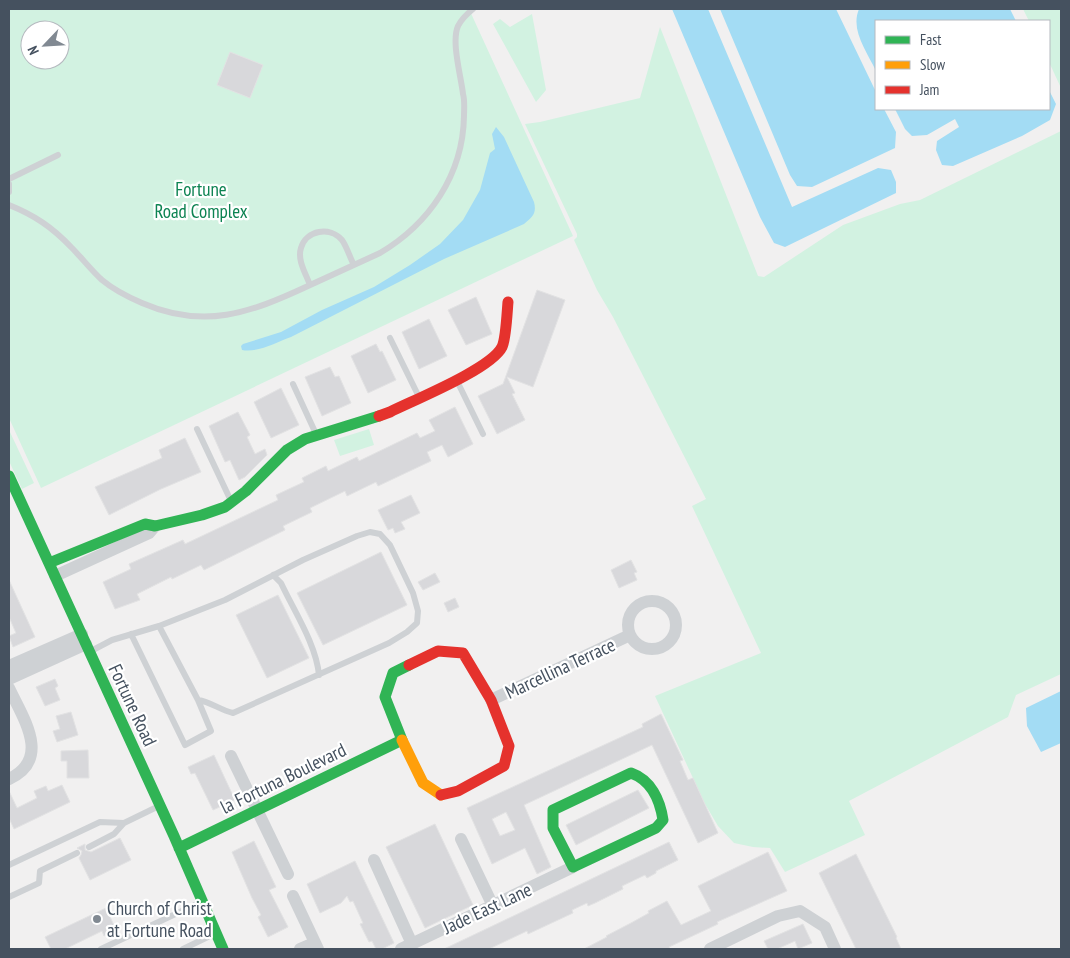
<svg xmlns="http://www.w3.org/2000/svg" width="1070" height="958" font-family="'PT Sans Narrow',sans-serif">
	<rect width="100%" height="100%" fill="#f1f0f0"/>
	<path fill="#d2f2e1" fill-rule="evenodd" d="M 9,9 L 469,9 L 573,236 L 41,488 L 9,418 ZM 30,30 L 60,30 L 60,60 L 30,60 Z
		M 1023,9 L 1061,9 L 1061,88 L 1049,62 L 1049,21 L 1029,21 Z
		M 532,14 L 546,90 L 536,102 L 493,24 L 500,19 L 510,27 Z
		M 660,27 L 758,276 L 764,277 L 843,225 L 900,204 L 920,200 L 1061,131 L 1061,674 L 1016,695 L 1008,717 L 849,801 L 865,835 L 785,872 L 770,848 L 753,847 L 734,843 L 718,826 L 705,804 L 655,696 L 761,653 L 692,506 L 706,499 L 613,317 L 597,290 L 574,240 L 577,237 L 577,234 L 525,124 L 540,122 L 640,98 Z
		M 369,429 L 374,445 L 340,456 L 334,440 Z
		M 9,430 L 34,483 L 22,489 L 9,461 Z"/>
	<path fill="#a3dcf4" d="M 672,9 L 708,9 L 792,207 L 878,168 L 891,170 L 896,182 L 896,193 L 785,247 L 774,243 L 760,217 Z
		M 720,9 L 836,9 L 876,92 L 876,109 L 884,109 L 896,132 L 895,148 L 812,187 L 797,186 L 790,175 Z
		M 859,9 L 1010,9 L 1016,21 L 876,21 L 876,71 C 867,52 850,30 859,9 Z
		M 1049,90 L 1056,104 L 1050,120 L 1022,136 L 953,166 L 942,165 L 936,150 L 937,141 L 959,127 L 955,119 L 927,135 L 912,136 L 905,129 L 895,109 L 1049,109 Z
		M 496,127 L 504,137 L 534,202 C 537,214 532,217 524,224 L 444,259 L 291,337 C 277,342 258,353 242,350 L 241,346 L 243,344 L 281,332 L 322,310 L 374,287 L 410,265 L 440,244 L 463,220 L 480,190 L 490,153 L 495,149 L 492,134 Z
		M 1061,691 L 1061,743 L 1041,752 L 1027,726 L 1026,708 Z"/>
	<path fill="#d8d8db" stroke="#e2e2e3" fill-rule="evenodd" d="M 230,52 L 263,65 L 250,98 L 217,85 Z
		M 537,290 L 565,300 L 533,387 L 507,377 L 515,393 L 512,394 L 525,420 L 497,434 L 478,396 L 503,384 Z
		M 476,297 L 492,334 L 466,345 L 448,310 Z
		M 429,319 L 447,356 L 419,369 L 402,332 Z
		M 376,344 L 380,352 L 382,351 L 396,380 L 368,393 L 351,356 Z
		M 330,367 L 335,377 L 339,376 L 351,403 L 322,416 L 305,377 Z
		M 281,388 L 299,425 L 271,438 L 254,402 Z
		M 455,407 L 473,444 L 448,457 L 442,445 L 427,452 L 431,461 L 378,486 L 376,482 L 347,496 L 345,491 L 310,508 L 312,512 L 283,526 L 285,530 L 204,570 L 201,565 L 172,579 L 171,577 L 137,594 L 140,600 L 115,609 L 103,582 L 131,569 L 129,564 L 183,540 L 185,544 L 278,500 L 276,495 L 304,482 L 302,478 L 326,466 L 328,471 L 357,457 L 359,461 L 417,433 L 420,438 L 435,431 L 429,420 Z
		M 238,412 L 250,435 L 247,437 L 255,454 L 265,449 L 267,455 L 245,477 L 239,480 L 230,460 L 225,462 L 209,426 Z
		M 185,438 L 201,472 L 161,489 L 109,515 L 95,487 L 162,458 L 159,450 Z
		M 411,495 L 420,513 L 401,522 L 405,529 L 395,533 L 393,528 L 388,530 L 378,510 Z
		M 381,552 L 407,605 L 323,645 L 297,593 Z
		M 631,560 L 637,572 L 634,573 L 637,580 L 619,588 L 611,570 Z
		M 435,573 L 440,582 L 423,590 L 418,582 Z
		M 9,580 L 35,637 L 13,647 L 9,636 L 16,633 L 9,617 Z
		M 278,595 L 309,658 L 267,678 L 236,615 Z
		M 455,598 L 459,607 L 448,612 L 444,603 Z
		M 55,679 L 58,686 L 55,688 L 60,700 L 45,706 L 36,687 Z
		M 71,712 L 78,735 L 57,742 L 53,731 L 60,729 L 56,716 Z
		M 661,714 L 683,760 L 680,761 L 688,780 L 693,778 L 718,833 L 698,843 L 652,745 L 524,805 L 551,867 L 537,874 L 525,848 L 492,864 L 467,808 L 643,727 L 642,724 ZM 506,812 L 515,830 L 500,836 L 492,819 Z
		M 88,750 L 89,778 L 67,778 L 67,761 L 61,761 L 61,751 Z
		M 214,755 L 235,800 L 213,810 L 195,773 L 191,774 L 188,767 Z
		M 62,785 L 70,802 L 14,829 L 9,818 L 9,791 L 17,808 L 37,798 L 34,791 L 46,786 L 48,791 Z
		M 638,790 L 649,808 L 576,845 L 566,825 Z
		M 435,824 L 473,905 L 425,928 L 386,847 Z
		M 120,838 L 131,860 L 90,880 L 79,858 L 81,855 L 82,851 L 77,848 L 85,844 L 85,850 L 91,852 Z
		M 254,841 L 276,887 L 269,890 L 288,927 L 268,937 L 258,917 L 261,915 L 252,898 L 232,852 Z
		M 669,842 L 678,860 L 656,871 L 656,873 L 647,878 L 645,875 L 622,886 L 623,889 L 595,903 L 588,906 L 587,903 L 572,910 L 573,913 L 528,934 L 527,931 L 489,949 L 444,949 Z
		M 768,852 L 787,891 L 717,922 L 718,924 L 669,947 L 670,949 L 584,949 L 607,937 L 606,936 L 631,923 L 649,913 L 648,911 L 667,901 L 681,925 L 711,911 L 698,886 Z
		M 856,854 L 897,937 L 896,938 L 901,949 L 856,949 L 819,873 Z
		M 355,861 L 394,943 L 382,949 L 376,949 L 372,941 L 369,942 L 360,924 L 363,923 L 353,901 L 350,902 L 347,896 L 341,903 L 320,913 L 307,884 Z
		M 106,908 L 116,930 L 104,936 L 102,931 L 65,949 L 51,949 L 45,937 Z
		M 803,924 L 812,943 L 798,949 L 795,941 L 777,949 L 768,949 L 764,941 Z"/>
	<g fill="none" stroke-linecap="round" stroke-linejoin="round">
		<path stroke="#ced1d4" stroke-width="6" d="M 9,179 L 58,155
			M 9,184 L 9,192
			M 9,205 C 34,215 52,227 71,247 C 82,258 91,270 102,280 C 114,290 128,297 142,303 C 204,330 250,313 308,286 C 332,275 356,264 380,253 C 429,224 463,175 464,116 C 464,109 465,101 463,94 C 461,76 451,42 458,26 C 461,20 468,13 473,9
			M 310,285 C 306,274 297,260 301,248 C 306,230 330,226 342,240 C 347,247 350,258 354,265
			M 390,338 L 419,397
			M 457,381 L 483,434
			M 293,384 L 316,434
			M 197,429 L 231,501
			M 273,575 L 281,583 C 294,611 316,644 319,675
			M 159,626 L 225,600 L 303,560 L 357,536 L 370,532 L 380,534 L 390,545 L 413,593 L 418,611 L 417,623 L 407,632 L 389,643 L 233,713 C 220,710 211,702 198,700
			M 91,651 L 112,640 L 159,626 L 198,700 L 211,731 L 185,745 L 131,634
			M 89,847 L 114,834 L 124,823
			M 9,865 L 100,822 L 124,823 L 159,806
			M 9,897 L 39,883 L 40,871 L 77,853
			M 101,949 L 201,902
			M 183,949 L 214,934"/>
		<path stroke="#ced1d4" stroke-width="12" d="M 55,576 L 149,533 L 155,526
			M628 625a24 24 0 1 1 48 0a24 24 0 1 1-48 0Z
			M 9,666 L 82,634
			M 9,679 L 86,644
			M 9,688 C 23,718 52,759 9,779
			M 491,700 L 630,635
			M 231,756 L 288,874
			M 461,839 L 493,906
			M 374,860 L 412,944
			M 293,896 L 318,949
			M 300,949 L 314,943
			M 401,949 L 573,867
			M 710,949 L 778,916 L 800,911 L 825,927 L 835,949"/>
		<path stroke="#30b455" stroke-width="11" d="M 9,476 L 174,836 L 223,949
			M 49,563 L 145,524 L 155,526 L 202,515 L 225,507 L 246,491 L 287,450 L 305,439 L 379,416
			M 631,773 C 651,780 660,800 663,820 L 656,828 L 573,867 L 553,828 L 553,810 Z
			M 179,848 L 402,740 L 385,697 L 393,673 L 409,665"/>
		<path stroke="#ff9f0a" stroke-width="11" d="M 402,740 L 423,783 L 441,795"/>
		<path stroke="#e5322d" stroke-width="11" d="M 379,416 L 390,412 C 414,400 491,369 502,347 C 506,339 507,313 508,302
			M 409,665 L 438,651 L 463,653 L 491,700 L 509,746 L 504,766 L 458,791 L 441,795"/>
	</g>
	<circle fill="#818992" stroke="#fff" stroke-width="2" cx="97" cy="919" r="5"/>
	<g text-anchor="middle" stroke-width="4.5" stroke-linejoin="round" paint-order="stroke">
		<g font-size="19" fill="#0d8352" stroke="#fff">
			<text x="201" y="196">Fortune<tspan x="201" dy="22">Road Complex</tspan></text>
		</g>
		<g font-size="19" fill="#45515f" stroke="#fff">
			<text transform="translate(560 668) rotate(-25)" y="7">Marcellina Terrace</text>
			<text transform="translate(133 705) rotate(65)" y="7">Fortune Road</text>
			<text transform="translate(283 778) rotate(-26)" y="7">la Fortuna Boulevard</text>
			<text transform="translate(487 908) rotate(-25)" y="7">Jade East Lane</text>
		</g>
		<g font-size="19" fill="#45515f" stroke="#fff" text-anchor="start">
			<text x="107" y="915">Church of Christ<tspan x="107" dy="22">at Fortune Road</tspan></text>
		</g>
	</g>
	<rect width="1070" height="958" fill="none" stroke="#45515f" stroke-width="20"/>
	<rect x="875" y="20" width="175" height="90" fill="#ffffff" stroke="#b5b9bf"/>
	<rect x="885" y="36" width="25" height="8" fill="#30b455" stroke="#b5b9bf"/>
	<text x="920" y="45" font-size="15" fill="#45515f">Fast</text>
	<rect x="885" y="61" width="25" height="8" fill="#ff9f0a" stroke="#b5b9bf"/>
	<text x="920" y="70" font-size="15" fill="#45515f">Slow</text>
	<rect x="885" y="86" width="25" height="8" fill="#e5322d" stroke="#b5b9bf"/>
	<text x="920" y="95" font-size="15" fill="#45515f">Jam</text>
	<g transform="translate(45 45) rotate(245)"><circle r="24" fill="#ffffff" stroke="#b5b9bf"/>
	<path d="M0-4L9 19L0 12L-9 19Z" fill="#818992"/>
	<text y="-8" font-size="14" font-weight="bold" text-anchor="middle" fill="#45515f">N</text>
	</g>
</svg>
